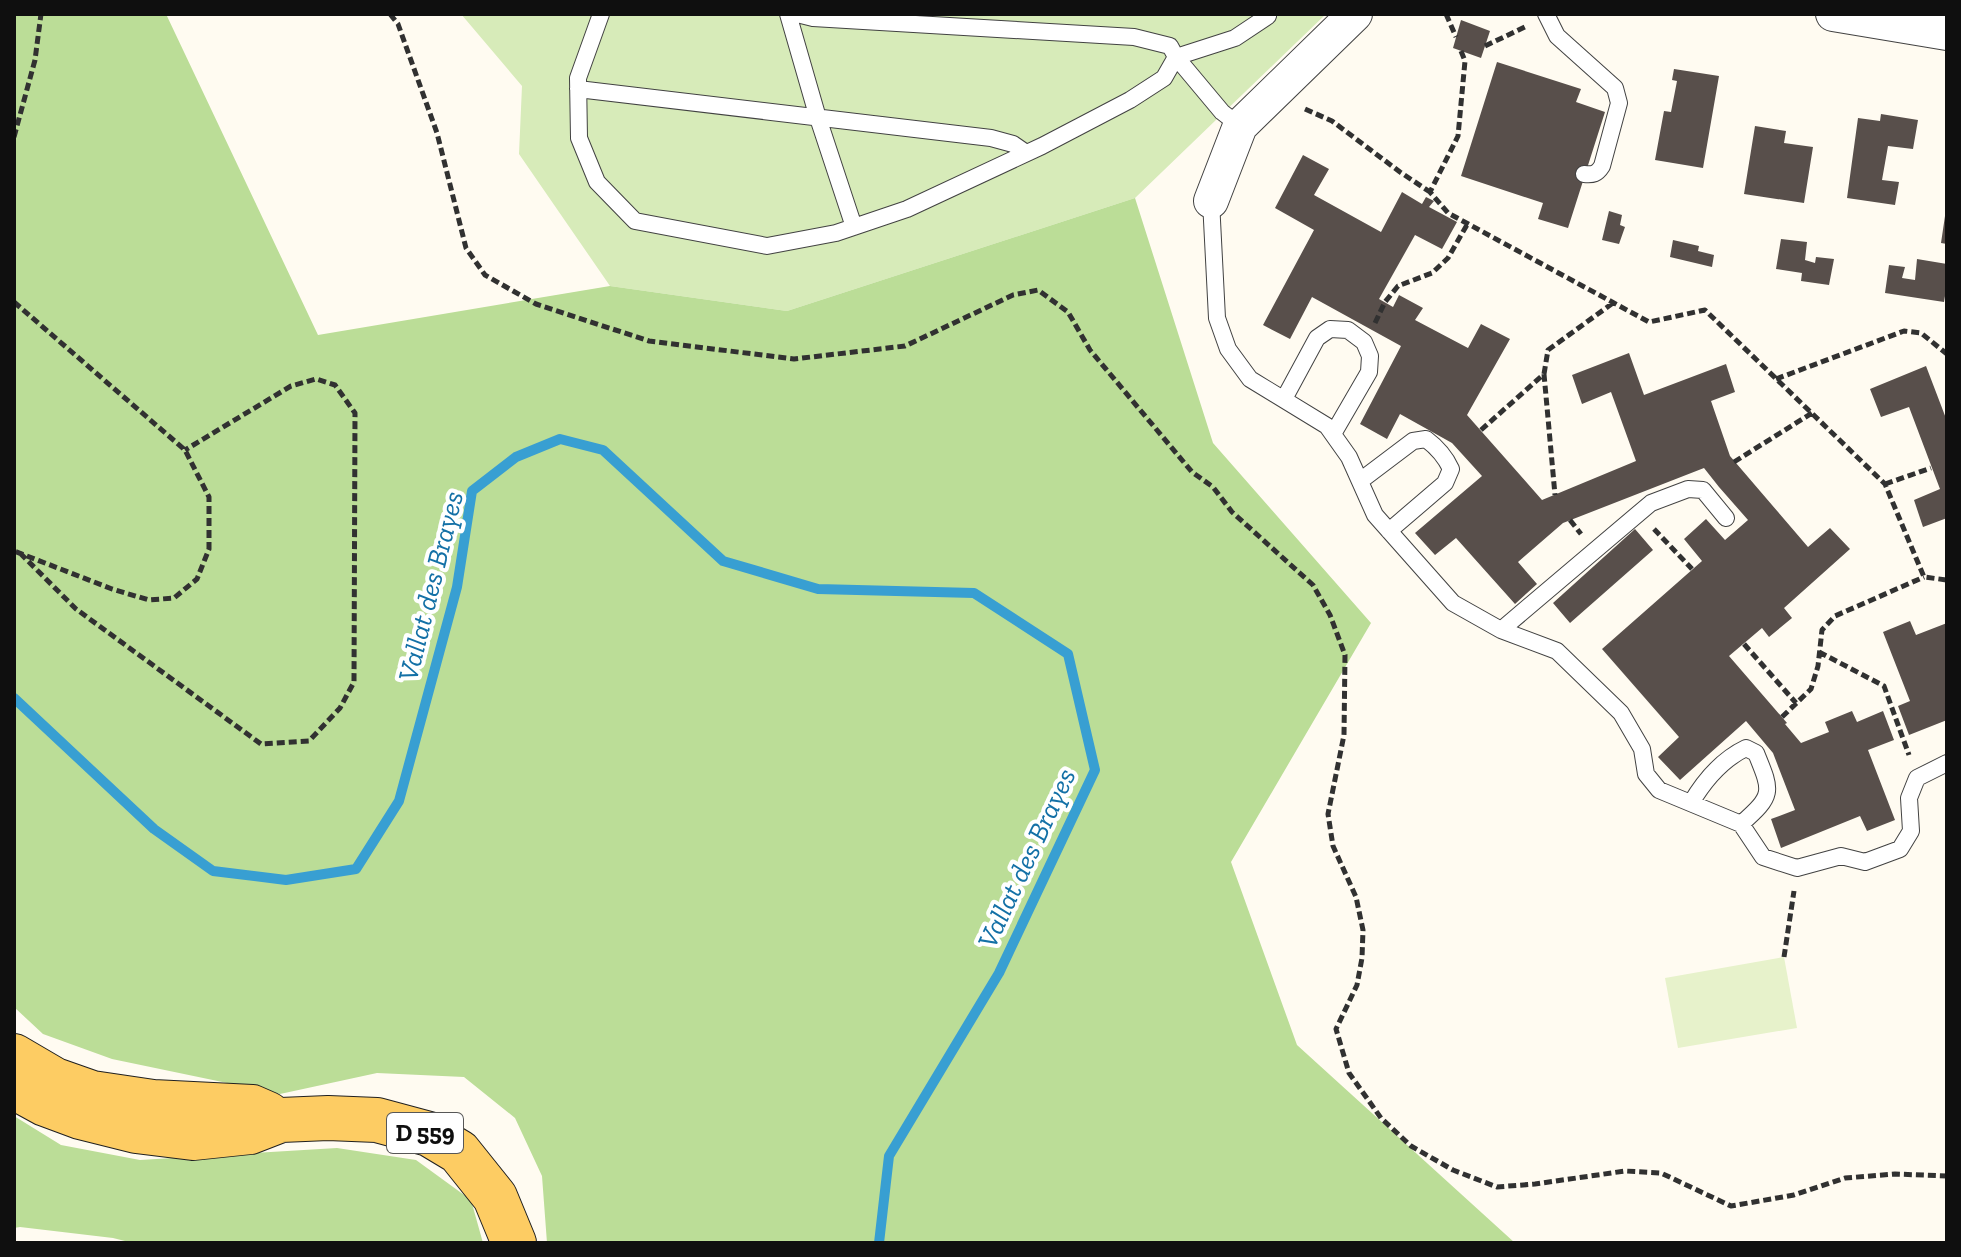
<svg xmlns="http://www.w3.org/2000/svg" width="1961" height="1257" font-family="'Zilla Slab',serif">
	<rect width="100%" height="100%" fill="#fffbf1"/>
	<path fill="#d7ebb9" d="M 461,14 L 1326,14 L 1135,198 L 787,311 L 610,286 L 519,154 L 522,86 Z"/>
	<path fill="#bbdd97" d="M 14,14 L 166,14 L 318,335 L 610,286 L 787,311 L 1135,198 L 1213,443 L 1371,623 L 1231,862 L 1297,1045 L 1515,1243 L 547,1243 L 542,1176 L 515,1118 L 464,1077 L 377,1073 L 280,1094 L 112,1059 L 43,1034 L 14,1007 Z
		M 14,1116 L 61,1145 L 140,1160 L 337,1148 L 416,1160 L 471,1200 L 483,1243 L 133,1243 L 113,1238 L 20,1227 L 14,1228 Z"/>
	<path fill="#e7f2cb" d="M 1784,957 L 1797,1028 L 1678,1048 L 1665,978 Z"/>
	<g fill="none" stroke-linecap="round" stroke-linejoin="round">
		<path stroke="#389fd2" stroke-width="10" d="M 14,698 L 154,829 L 213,871 L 286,880 L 356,869 L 399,801 L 457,587 L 472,491 L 516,457 L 560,439 L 603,450 L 723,561 L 818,589 L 974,593 L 1068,654 L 1095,770 L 999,973 L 889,1156 L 879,1243"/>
	</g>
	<path fill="#584f4b" d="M 1461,20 L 1490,31 L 1481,58 L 1453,48 Z
		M 1497,62 L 1581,89 L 1576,102 L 1605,112 L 1568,228 L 1538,219 L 1543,203 L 1461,176 Z
		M 1674,69 L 1719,76 L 1703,168 L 1655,160 L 1664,111 L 1671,112 L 1677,81 L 1672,80 Z
		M 1881,114 L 1918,120 L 1913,149 L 1888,146 L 1882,180 L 1899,182 L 1895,205 L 1847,198 L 1858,118 L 1880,121 Z
		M 1755,126 L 1786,131 L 1784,143 L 1813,147 L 1804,203 L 1744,194 Z
		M 1303,155 L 1329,169 L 1314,195 L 1381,232 L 1402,192 L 1422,204 L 1426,197 L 1434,201 L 1429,207 L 1457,222 L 1442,249 L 1415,235 L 1379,299 L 1393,307 L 1399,295 L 1423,308 L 1415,320 L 1468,348 L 1481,324 L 1510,339 L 1467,415 L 1542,500 L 1636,461 L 1611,392 L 1582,404 L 1572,375 L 1629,353 L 1644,395 L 1726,364 L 1735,392 L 1711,401 L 1730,456 L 1808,547 L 1830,528 L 1850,549 L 1784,608 L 1792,618 L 1769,637 L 1762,628 L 1729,656 L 1787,723 L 1785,724 L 1801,743 L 1829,732 L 1825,722 L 1852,711 L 1857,722 L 1883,711 L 1894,740 L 1868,750 L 1895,820 L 1867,831 L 1860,816 L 1781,848 L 1771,819 L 1795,810 L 1773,753 L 1746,721 L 1680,780 L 1658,757 L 1679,737 L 1602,649 L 1702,561 L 1684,539 L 1706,519 L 1725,540 L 1748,520 L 1719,487 L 1704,468 L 1563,523 L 1518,562 L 1537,584 L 1515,604 L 1456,538 L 1435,555 L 1415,533 L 1482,476 L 1452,443 L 1400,414 L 1387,439 L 1360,424 L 1401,346 L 1312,297 L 1290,339 L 1263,325 L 1314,230 L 1275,208 Z
		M 1609,211 L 1622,215 L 1620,225 L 1625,227 L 1619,244 L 1602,240 Z
		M 1945,216 L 1947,216 L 1947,244 L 1941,243 Z
		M 1781,239 L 1807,242 L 1805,260 L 1815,263 L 1816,257 L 1834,259 L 1829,285 L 1801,281 L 1802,273 L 1776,269 Z
		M 1673,240 L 1699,246 L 1698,251 L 1714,255 L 1712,267 L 1670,257 Z
		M 1917,259 L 1947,264 L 1947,284 L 1944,302 L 1885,293 L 1889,265 L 1905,267 L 1902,278 L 1915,280 Z
		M 1926,366 L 1947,421 L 1947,518 L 1923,527 L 1914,500 L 1940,489 L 1909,407 L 1881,417 L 1870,389 Z
		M 1635,529 L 1653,550 L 1570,623 L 1553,603 Z
		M 1910,621 L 1916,635 L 1947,623 L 1947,720 L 1909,735 L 1898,706 L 1910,701 L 1883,632 Z"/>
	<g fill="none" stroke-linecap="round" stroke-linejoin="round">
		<g stroke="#424242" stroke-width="18">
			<path id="service" d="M 601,14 L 578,78 L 579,138 L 597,182 L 635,221 L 767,246 L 836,233 L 907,209 L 1042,146 L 1130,100 L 1164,78 L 1176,57 L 1170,46 L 1134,37 L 813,18 L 797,14
				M 788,14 L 818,118 L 854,227
				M 1546,14 L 1557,36 L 1615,88 L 1619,103 L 1602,166 C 1597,174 1593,175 1584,174
				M 578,89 L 991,138 L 1013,144 L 1026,153
				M 1240,126 L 1222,112 L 1176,57 L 1235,38 L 1268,16
				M 1211,201 L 1217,318 L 1228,349 L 1250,379 L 1327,426 L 1349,457 L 1375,515 L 1453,603 L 1501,630 L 1557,651 L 1621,713 L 1642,749 L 1646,774 L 1659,790 L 1741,824 L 1763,857 L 1797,868 L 1841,856 L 1865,862 L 1900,849 L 1911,831 L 1909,798 L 1917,778 L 1947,763
				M 1284,399 L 1317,338 L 1330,329 L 1348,330 L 1364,342 L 1370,356 L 1369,372 L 1333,434
				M 1360,481 L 1413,441 L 1426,439 C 1438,448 1445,456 1451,469 L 1445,483 L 1389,531
				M 1501,630 L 1651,503 L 1688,489 L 1703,490 L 1726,518
				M 1691,803 C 1704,781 1723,759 1746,748 L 1756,753 C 1772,792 1774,795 1741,824"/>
		</g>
		<g stroke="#424242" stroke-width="36">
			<path id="minor" d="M 1833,14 L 1947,33
				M 1211,201 L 1240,126 L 1355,14"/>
		</g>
		<g stroke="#202020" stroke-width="46">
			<path id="primary" d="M 14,1056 L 55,1080 L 92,1093 L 153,1102 L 252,1107 L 268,1114
				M 14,1087 L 45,1104 L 80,1117 L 136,1131 L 193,1138 L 250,1132 L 281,1120 L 328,1118 L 377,1120 L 429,1134 L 459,1152 L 495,1197 L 514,1243"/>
		</g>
		<path stroke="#313131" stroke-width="5" stroke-dasharray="8 4" stroke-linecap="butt" d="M 390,14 L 398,24 L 437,133 L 466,248 L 485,275 L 536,304 L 649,341 L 794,359 L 905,346 L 1013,295 L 1038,290 L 1068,312 L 1090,350 L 1192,472 L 1213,487 L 1232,512 L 1313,585 L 1330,615 L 1345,655 L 1344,735 L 1328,814 L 1333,846 L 1356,897 L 1363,930 L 1362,958 L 1357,985 L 1336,1029 L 1349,1073 L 1381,1118 L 1411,1146 L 1453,1170 L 1497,1187 L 1535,1184 L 1625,1171 L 1661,1173 L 1731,1206 L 1794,1195 L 1845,1178 L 1895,1174 L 1947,1176
			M 1446,14 L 1456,37
			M 1485,46 L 1527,26
			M 1461,51 L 1465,61 L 1458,136 L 1430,192 L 1448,213 L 1649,322 L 1705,310 L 1885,484 L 1924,577 L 1947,580
			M 1305,109 L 1332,121 L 1400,172 L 1430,192
			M 14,137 L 35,60 L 41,14
			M 14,302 L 185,450 L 209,497 L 209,549 L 197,579 L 174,598 L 149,600 L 112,589 L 14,551
			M 1375,323 L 1385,302 L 1398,286 L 1432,273 L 1448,258 L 1468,223
			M 1544,374 L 1548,350 L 1613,303
			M 1776,379 L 1904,331 L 1921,333 L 1947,354
			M 1481,430 L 1544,374 L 1555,495
			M 1734,462 L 1812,413
			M 1885,484 L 1931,468
			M 1570,520 L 1581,534
			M 1654,529 L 1692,569
			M 20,553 L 76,609 L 261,744 L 309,741 L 340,708 L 354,682 L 355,413 L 335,385 L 316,379 L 291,386 L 185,450
			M 1744,644 L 1796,703
			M 1819,652 L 1884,686 L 1909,755
			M 1782,717 L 1811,689 L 1818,666 L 1822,630 L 1835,616 L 1924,577
			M 1784,957 L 1794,891"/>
		<use href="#service" stroke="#fff" stroke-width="16"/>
		<use href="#minor" stroke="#fff" stroke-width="34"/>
		<use href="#primary" stroke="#fdcc63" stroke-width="44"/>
	</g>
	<g text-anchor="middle" stroke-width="8" stroke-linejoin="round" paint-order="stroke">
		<rect fill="#fff" stroke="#575757" stroke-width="2" x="387" y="1113" width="76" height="40" rx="6"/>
		<g font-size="24" font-weight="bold" fill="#0f0f0f">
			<text x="425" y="1141">D 559</text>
		</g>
		<g font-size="28" font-style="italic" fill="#1370a6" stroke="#fff">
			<text transform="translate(430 586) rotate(-76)" y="10">Vallat des Brayes</text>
			<text transform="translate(1026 858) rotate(-65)" y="10">Vallat des Brayes</text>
		</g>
	</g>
	<rect width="1961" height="1257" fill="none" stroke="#0f0f0f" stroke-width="32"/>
</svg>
